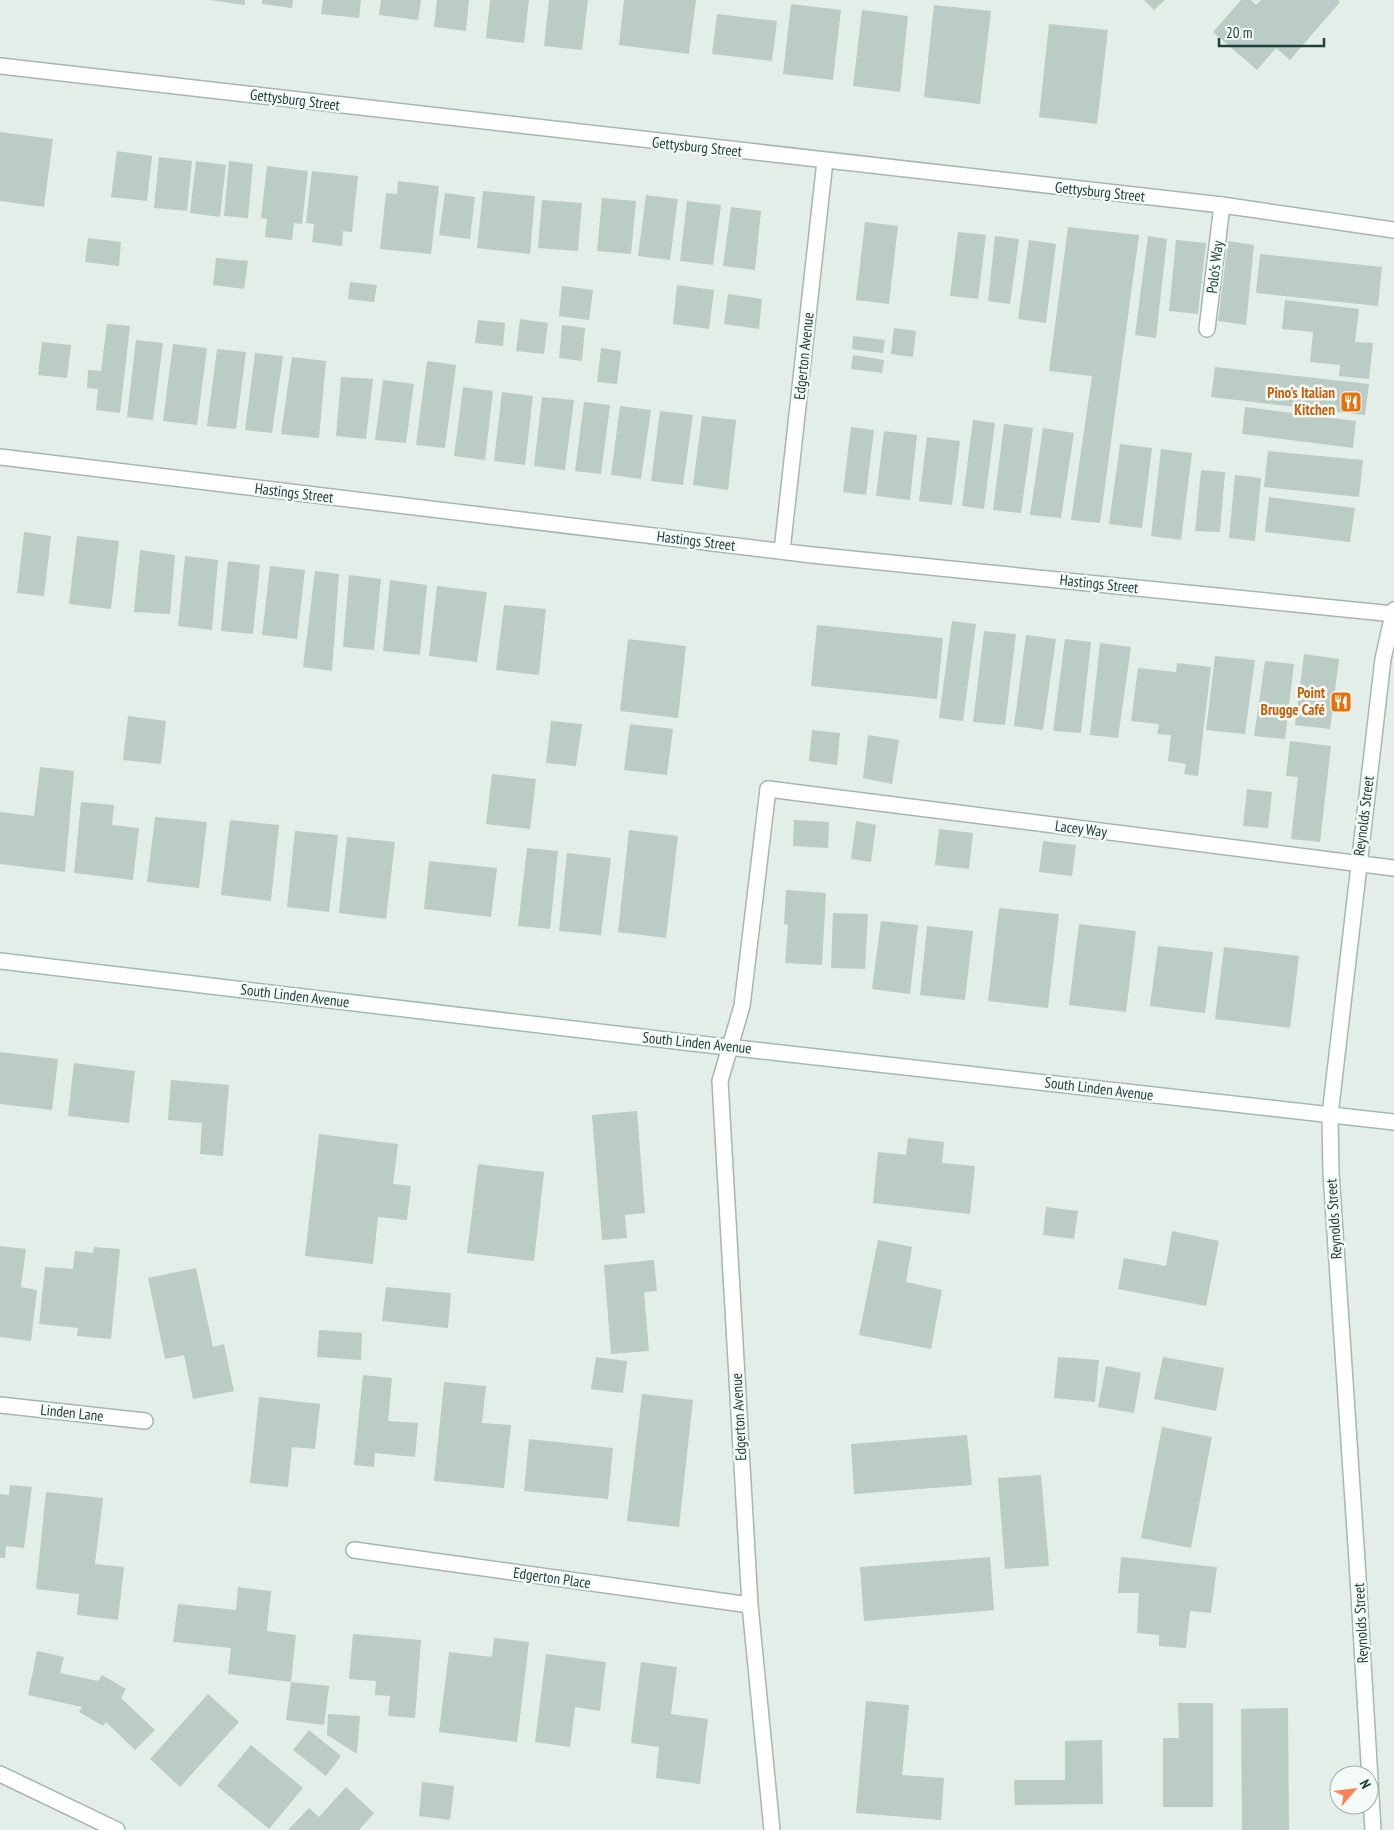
<svg xmlns="http://www.w3.org/2000/svg" width="1394" height="1830" font-family="'PT Sans Narrow',sans-serif">
	<rect width="100%" height="100%" fill="#e3eee9"/>
	<path fill="#baccc5" d="M 209,0 L 245,0 L 245,5 Z
		M 262,0 L 293,0 L 292,8 L 262,4 Z
		M 323,0 L 361,0 L 359,18 L 321,14 Z
		M 381,0 L 421,0 L 418,20 L 379,15 Z
		M 437,0 L 469,0 L 466,31 L 434,27 Z
		M 490,0 L 529,0 L 524,43 L 486,38 Z
		M 549,0 L 588,0 L 582,50 L 544,46 Z
		M 624,0 L 696,0 L 689,54 L 619,45 Z
		M 1144,0 L 1165,0 L 1154,10 Z
		M 1241,0 L 1251,0 L 1256,5 L 1261,0 L 1338,0 L 1340,2 L 1290,60 L 1276,48 L 1257,70 L 1213,32 Z
		M 791,4 L 841,10 L 833,80 L 783,74 Z
		M 934,5 L 991,11 L 980,104 L 924,97 Z
		M 862,10 L 908,16 L 900,92 L 853,86 Z
		M 717,14 L 777,21 L 772,61 L 712,54 Z
		M 1049,24 L 1108,30 L 1097,124 L 1039,117 Z
		M 0,132 L 53,139 L 44,207 L 0,201 Z
		M 117,151 L 152,156 L 147,201 L 111,197 Z
		M 159,157 L 192,161 L 187,211 L 154,208 Z
		M 196,161 L 226,165 L 220,217 L 190,213 Z
		M 229,161 L 253,164 L 248,218 L 224,216 Z
		M 267,166 L 308,171 L 302,224 L 294,223 L 292,240 L 265,237 L 267,219 L 261,218 Z
		M 312,171 L 358,176 L 352,232 L 343,231 L 342,246 L 312,242 L 314,224 L 306,223 Z
		M 398,181 L 439,186 L 431,254 L 380,249 L 386,193 L 397,194 Z
		M 483,191 L 535,196 L 530,254 L 477,248 Z
		M 445,193 L 475,197 L 470,239 L 439,235 Z
		M 646,195 L 678,199 L 670,260 L 638,256 Z
		M 602,198 L 636,201 L 631,254 L 597,251 Z
		M 542,200 L 582,203 L 578,251 L 538,248 Z
		M 687,201 L 721,205 L 713,265 L 680,261 Z
		M 731,207 L 761,211 L 755,270 L 723,266 Z
		M 865,222 L 898,226 L 889,304 L 856,300 Z
		M 1068,227 L 1139,235 L 1100,523 L 1071,520 L 1092,376 L 1049,371 Z
		M 958,232 L 986,235 L 978,299 L 950,296 Z
		M 995,236 L 1019,239 L 1010,304 L 988,301 Z
		M 1148,236 L 1167,239 L 1156,338 L 1135,335 Z
		M 88,238 L 121,242 L 119,266 L 85,262 Z
		M 1029,240 L 1056,244 L 1046,323 L 1018,319 Z
		M 1176,240 L 1206,243 L 1198,314 L 1169,311 Z
		M 1228,241 L 1254,245 L 1246,325 L 1218,321 Z
		M 1260,254 L 1382,267 L 1378,306 L 1256,293 Z
		M 216,258 L 248,261 L 244,289 L 213,285 Z
		M 350,282 L 377,285 L 374,302 L 348,299 Z
		M 677,285 L 714,290 L 709,329 L 673,324 Z
		M 562,286 L 593,290 L 589,320 L 559,316 Z
		M 728,294 L 762,299 L 759,329 L 724,324 Z
		M 1285,300 L 1359,309 L 1355,342 L 1373,343 L 1369,379 L 1339,376 L 1340,365 L 1310,362 L 1313,332 L 1282,329 Z
		M 520,319 L 548,323 L 544,354 L 516,351 Z
		M 478,320 L 505,323 L 503,346 L 475,343 Z
		M 107,324 L 130,326 L 120,413 L 96,410 L 98,389 L 87,388 L 88,370 L 101,371 Z
		M 562,325 L 585,328 L 582,361 L 559,358 Z
		M 894,328 L 916,331 L 913,357 L 891,354 Z
		M 853,336 L 885,340 L 883,353 L 852,349 Z
		M 136,340 L 163,343 L 153,420 L 127,417 Z
		M 42,342 L 71,345 L 67,378 L 38,375 Z
		M 173,344 L 207,348 L 197,425 L 163,421 Z
		M 601,348 L 621,351 L 617,384 L 597,382 Z
		M 217,349 L 246,352 L 236,429 L 207,426 Z
		M 255,353 L 283,356 L 272,433 L 245,430 Z
		M 853,355 L 884,360 L 882,373 L 851,369 Z
		M 292,357 L 326,361 L 319,438 L 281,434 Z
		M 427,361 L 456,365 L 445,448 L 416,445 Z
		M 1215,367 L 1369,384 L 1365,415 L 1211,397 Z
		M 341,377 L 373,379 L 366,439 L 336,436 Z
		M 383,380 L 414,384 L 406,443 L 375,440 Z
		M 463,387 L 493,391 L 485,460 L 454,456 Z
		M 502,392 L 533,396 L 525,465 L 494,461 Z
		M 542,397 L 574,400 L 565,470 L 534,466 Z
		M 584,402 L 610,405 L 601,474 L 575,471 Z
		M 620,406 L 651,410 L 641,479 L 611,475 Z
		M 1245,407 L 1356,421 L 1353,448 L 1242,434 Z
		M 660,411 L 693,415 L 683,485 L 651,481 Z
		M 702,416 L 736,420 L 728,490 L 693,485 Z
		M 973,420 L 995,423 L 984,509 L 962,506 Z
		M 1004,424 L 1033,428 L 1021,513 L 993,510 Z
		M 851,427 L 874,430 L 866,495 L 843,492 Z
		M 1043,428 L 1074,433 L 1061,518 L 1030,515 Z
		M 884,431 L 917,435 L 910,500 L 876,496 Z
		M 927,437 L 960,441 L 952,505 L 919,501 Z
		M 1120,444 L 1152,448 L 1142,528 L 1109,524 Z
		M 1161,449 L 1192,453 L 1181,540 L 1151,536 Z
		M 1268,451 L 1363,460 L 1359,497 L 1264,487 Z
		M 1201,470 L 1225,472 L 1220,532 L 1195,531 Z
		M 1235,475 L 1261,478 L 1255,541 L 1229,538 Z
		M 1269,497 L 1355,508 L 1350,542 L 1265,532 Z
		M 24,532 L 51,536 L 44,596 L 17,593 Z
		M 77,536 L 119,541 L 111,609 L 69,604 Z
		M 140,550 L 175,555 L 170,614 L 134,612 Z
		M 185,556 L 218,560 L 212,630 L 178,626 Z
		M 228,561 L 260,565 L 253,634 L 221,631 Z
		M 270,566 L 305,570 L 297,639 L 262,635 Z
		M 315,571 L 339,574 L 332,671 L 303,667 Z
		M 349,575 L 381,579 L 374,650 L 343,647 Z
		M 390,580 L 427,585 L 420,655 L 383,651 Z
		M 437,586 L 487,592 L 477,662 L 429,656 Z
		M 504,605 L 546,609 L 539,675 L 496,670 Z
		M 952,621 L 976,624 L 963,721 L 939,718 Z
		M 817,625 L 943,638 L 937,699 L 811,686 Z
		M 984,631 L 1016,634 L 1005,725 L 973,722 Z
		M 1026,635 L 1056,639 L 1043,730 L 1014,726 Z
		M 628,639 L 686,646 L 678,718 L 620,711 Z
		M 1065,639 L 1091,642 L 1081,733 L 1053,731 Z
		M 1100,643 L 1131,647 L 1118,738 L 1090,735 Z
		M 1304,654 L 1339,659 L 1330,729 L 1295,725 Z
		M 1215,656 L 1255,660 L 1245,734 L 1206,730 Z
		M 1265,661 L 1294,664 L 1285,739 L 1254,736 Z
		M 1177,663 L 1211,667 L 1198,776 L 1184,774 L 1186,764 L 1168,761 L 1171,735 L 1157,734 L 1159,724 L 1131,721 L 1138,668 L 1176,672 Z
		M 128,716 L 166,721 L 161,764 L 123,760 Z
		M 551,721 L 582,724 L 576,766 L 546,763 Z
		M 630,724 L 673,729 L 667,775 L 624,770 Z
		M 812,730 L 840,733 L 837,765 L 809,761 Z
		M 868,735 L 899,740 L 892,784 L 863,778 Z
		M 1290,741 L 1331,746 L 1320,842 L 1291,839 L 1298,777 L 1286,776 Z
		M 40,767 L 74,771 L 65,872 L 0,864 L 0,812 L 34,816 Z
		M 492,774 L 536,779 L 530,829 L 486,824 Z
		M 1247,789 L 1272,792 L 1268,828 L 1243,826 Z
		M 81,802 L 114,805 L 112,825 L 139,828 L 133,880 L 74,873 Z
		M 155,817 L 207,822 L 199,888 L 147,882 Z
		M 230,820 L 279,825 L 271,901 L 221,895 Z
		M 794,820 L 829,822 L 828,848 L 793,846 Z
		M 856,821 L 876,825 L 871,862 L 851,859 Z
		M 939,829 L 973,833 L 969,869 L 935,865 Z
		M 629,830 L 678,836 L 666,938 L 618,932 Z
		M 295,831 L 338,835 L 329,912 L 287,907 Z
		M 347,837 L 395,842 L 386,919 L 339,913 Z
		M 1043,841 L 1076,845 L 1072,876 L 1039,872 Z
		M 527,848 L 558,851 L 550,929 L 518,926 Z
		M 567,853 L 611,858 L 601,935 L 559,931 Z
		M 429,861 L 497,868 L 491,917 L 424,909 Z
		M 786,890 L 826,893 L 822,965 L 785,963 L 788,925 L 784,924 Z
		M 999,908 L 1059,914 L 1048,1008 L 988,1001 Z
		M 833,913 L 868,914 L 865,969 L 831,968 Z
		M 881,921 L 918,925 L 910,994 L 872,989 Z
		M 1079,924 L 1136,931 L 1126,1012 L 1069,1005 Z
		M 927,926 L 973,931 L 965,1000 L 920,995 Z
		M 1158,946 L 1213,952 L 1205,1013 L 1150,1006 Z
		M 1224,947 L 1299,956 L 1290,1028 L 1215,1019 Z
		M 0,1052 L 58,1059 L 52,1110 L 0,1104 Z
		M 74,1063 L 135,1071 L 129,1123 L 68,1116 Z
		M 171,1080 L 229,1085 L 223,1156 L 200,1154 L 202,1123 L 168,1120 Z
		M 637,1111 L 645,1213 L 625,1215 L 627,1238 L 602,1240 L 592,1115 Z
		M 319,1134 L 398,1144 L 393,1184 L 411,1186 L 407,1220 L 378,1217 L 373,1264 L 305,1256 Z
		M 908,1138 L 944,1142 L 942,1163 L 975,1166 L 970,1214 L 873,1203 L 878,1152 L 906,1155 Z
		M 478,1164 L 544,1172 L 534,1261 L 467,1253 Z
		M 1046,1207 L 1078,1211 L 1074,1239 L 1043,1235 Z
		M 1172,1231 L 1219,1241 L 1206,1306 L 1118,1289 L 1124,1258 L 1166,1266 Z
		M 878,1240 L 912,1247 L 906,1282 L 942,1290 L 931,1349 L 859,1335 Z
		M 0,1246 L 26,1249 L 21,1287 L 37,1290 L 31,1341 L 0,1337 Z
		M 94,1247 L 120,1249 L 111,1339 L 77,1336 L 78,1328 L 39,1324 L 45,1267 L 73,1269 L 75,1251 L 93,1253 Z
		M 654,1260 L 657,1291 L 644,1292 L 649,1351 L 611,1354 L 604,1265 Z
		M 196,1268 L 213,1347 L 224,1344 L 234,1391 L 193,1399 L 184,1355 L 165,1359 L 148,1278 Z
		M 386,1287 L 451,1293 L 448,1328 L 382,1321 Z
		M 319,1330 L 362,1333 L 361,1360 L 317,1357 Z
		M 596,1357 L 627,1361 L 623,1393 L 591,1389 Z
		M 1058,1357 L 1099,1360 L 1095,1402 L 1054,1398 Z
		M 1163,1357 L 1224,1368 L 1216,1411 L 1154,1399 Z
		M 1106,1366 L 1141,1373 L 1134,1413 L 1098,1407 Z
		M 363,1375 L 392,1378 L 388,1421 L 418,1423 L 415,1457 L 375,1453 L 374,1467 L 354,1465 Z
		M 444,1382 L 486,1386 L 482,1423 L 511,1425 L 504,1488 L 434,1481 Z
		M 642,1394 L 693,1400 L 679,1527 L 627,1521 Z
		M 259,1397 L 320,1404 L 315,1449 L 292,1447 L 288,1487 L 250,1483 Z
		M 1162,1427 L 1212,1437 L 1191,1548 L 1141,1538 Z
		M 967,1435 L 972,1485 L 854,1494 L 851,1444 Z
		M 529,1439 L 613,1448 L 608,1499 L 524,1491 Z
		M 1041,1475 L 1049,1566 L 1005,1569 L 998,1478 Z
		M 10,1485 L 32,1487 L 24,1548 L 6,1546 L 5,1558 L 0,1558 L 0,1494 L 9,1495 Z
		M 46,1492 L 103,1498 L 95,1564 L 124,1567 L 118,1620 L 77,1615 L 79,1594 L 36,1589 Z
		M 990,1557 L 994,1610 L 864,1621 L 860,1567 Z
		M 1121,1557 L 1217,1567 L 1211,1613 L 1190,1611 L 1186,1648 L 1159,1646 L 1159,1635 L 1137,1633 L 1139,1593 L 1118,1593 Z
		M 238,1587 L 271,1591 L 267,1631 L 296,1635 L 291,1682 L 228,1674 L 231,1648 L 173,1642 L 178,1604 L 236,1610 Z
		M 353,1634 L 421,1640 L 415,1718 L 388,1716 L 390,1696 L 375,1695 L 376,1681 L 349,1679 Z
		M 494,1638 L 529,1642 L 517,1742 L 439,1732 L 449,1652 L 492,1657 Z
		M 37,1651 L 64,1657 L 60,1673 L 98,1681 L 102,1675 L 126,1689 L 121,1698 L 155,1730 L 135,1750 L 106,1722 L 103,1726 L 79,1712 L 82,1707 L 28,1695 Z
		M 546,1654 L 606,1662 L 600,1711 L 575,1707 L 570,1747 L 535,1742 Z
		M 641,1662 L 677,1667 L 671,1714 L 708,1719 L 700,1784 L 656,1778 L 659,1747 L 631,1743 Z
		M 291,1682 L 329,1686 L 324,1725 L 286,1720 Z
		M 208,1694 L 239,1722 L 180,1787 L 150,1759 Z
		M 866,1701 L 909,1705 L 902,1775 L 944,1778 L 941,1820 L 856,1813 Z
		M 1178,1703 L 1213,1703 L 1213,1807 L 1163,1807 L 1163,1738 L 1179,1738 Z
		M 1288,1708 L 1289,1830 L 1242,1830 L 1241,1709 Z
		M 328,1714 L 360,1716 L 357,1754 L 327,1735 Z
		M 309,1730 L 341,1756 L 326,1776 L 293,1750 Z
		M 1102,1740 L 1103,1804 L 1015,1805 L 1014,1780 L 1065,1780 L 1065,1741 Z
		M 251,1745 L 303,1788 L 269,1829 L 217,1786 Z
		M 422,1782 L 454,1786 L 450,1820 L 419,1816 Z
		M 346,1787 L 374,1813 L 359,1830 L 288,1830 L 309,1808 L 319,1817 Z"/>
	<g fill="none" stroke-linecap="round" stroke-linejoin="round">
		<g stroke="#a5b6b1" stroke-width="18">
			<path id="lane" d="M 1207,329 L 1222,205
				M 768,789 L 1394,868"/>
		</g>
		<g stroke="#a5b6b1" stroke-width="18">
			<path id="street" d="M 0,66 L 1222,205 L 1394,230
				M 0,457 L 812,555 L 1394,614
				M 782,551 L 825,161
				M 768,789 L 742,1006 L 720,1081 L 750,1605 L 772,1830
				M 0,1405 L 145,1421
				M 354,1550 L 750,1605
				M 0,1774 L 117,1830"/>
		</g>
		<g stroke="#a0bab2" stroke-width="18">
			<path id="secondary" d="M 0,961 L 692,1043 L 1394,1122
				M 1373,1830 L 1357,1561 L 1331,1173 L 1330,1115 L 1383,659 L 1394,610"/>
		</g>
		<use href="#lane" stroke="#fff" stroke-width="15"/>
		<use href="#street" stroke="#fff" stroke-width="15"/>
		<use href="#secondary" stroke="#fff" stroke-width="15"/>
	</g>
	<defs>
		<g id="restaurant-square" transform="scale(1.125)"><rect x="-9" y="-9" width="18" height="18" rx="4" fill="#e8710a" stroke="#f3faf7"/><path d="M-5-6h1v4h1v-4h1v4h1v-4h1v5L-1.5 .5V6h-2V.5L-5-1ZM5-6V6H3V1.5H1.5Q1.5-4 5-6Z" fill="#fff"/></g>
	</defs>
	<g fill-rule="evenodd">
		<use href="#restaurant-square" x="1351" y="402"/>
		<use href="#restaurant-square" x="1341" y="702"/>
	</g>
	<g text-anchor="middle" stroke-width="5" stroke-linejoin="round" paint-order="stroke">
		<g font-size="15" fill="#214039" stroke="#f3faf7">
			<text transform="translate(295 100) rotate(7)" y="5">Gettysburg Street</text>
			<text transform="translate(697 147) rotate(6)" y="5">Gettysburg Street</text>
			<text transform="translate(1100 192) rotate(6)" y="5">Gettysburg Street</text>
			<text transform="translate(1215 267) rotate(-83)" y="5">Polo’s Way</text>
			<text transform="translate(804 356) rotate(-84)" y="5">Edgerton Avenue</text>
			<text transform="translate(294 493) rotate(7)" y="5">Hastings Street</text>
			<text transform="translate(696 541) rotate(7)" y="5">Hastings Street</text>
			<text transform="translate(1099 584) rotate(6)" y="5">Hastings Street</text>
			<text transform="translate(1364 816) rotate(-83)" y="5">Reynolds Street</text>
			<text transform="translate(1081 829) rotate(7)" y="5">Lacey Way</text>
			<text transform="translate(295 996) rotate(7)" y="5">South Linden Avenue</text>
			<text transform="translate(697 1043) rotate(6)" y="5">South Linden Avenue</text>
			<text transform="translate(1099 1089) rotate(7)" y="5">South Linden Avenue</text>
			<text transform="translate(1334 1219) rotate(-94)" y="5">Reynolds Street</text>
			<text transform="translate(72 1413) rotate(6)" y="5">Linden Lane</text>
			<text transform="translate(739 1417) rotate(-93)" y="5">Edgerton Avenue</text>
			<text transform="translate(552 1578) rotate(8)" y="5">Edgerton Place</text>
			<text transform="translate(1361 1623) rotate(-93)" y="5">Reynolds Street</text>
		</g>
		<g font-size="15" font-weight="bold" fill="#c56008" stroke="#f3faf7" text-anchor="end">
			<text x="1335" y="398">Pino's Italian<tspan x="1335" dy="17">Kitchen</tspan></text>
			<text x="1325" y="698">Point<tspan x="1325" dy="17">Brugge Café</tspan></text>
		</g>
	</g>
	<g transform="translate(1354 1790) rotate(62)"><circle r="24" fill="#f3faf7" stroke="#9fb0ab"/>
	<path d="M0-4L9 19L0 12L-9 19Z" fill="#fb8253"/>
	<text y="-8" font-size="14" font-weight="bold" text-anchor="middle" fill="#214039">N</text>
	</g>
	<path d="M1219 38v8h105v-8" fill="none" stroke="#214039" stroke-width="2.5"/>
	<text x="1226" y="38" font-size="15" fill="#214039" stroke="#f3faf7" stroke-width="4" paint-order="stroke">20 m</text>
</svg>
